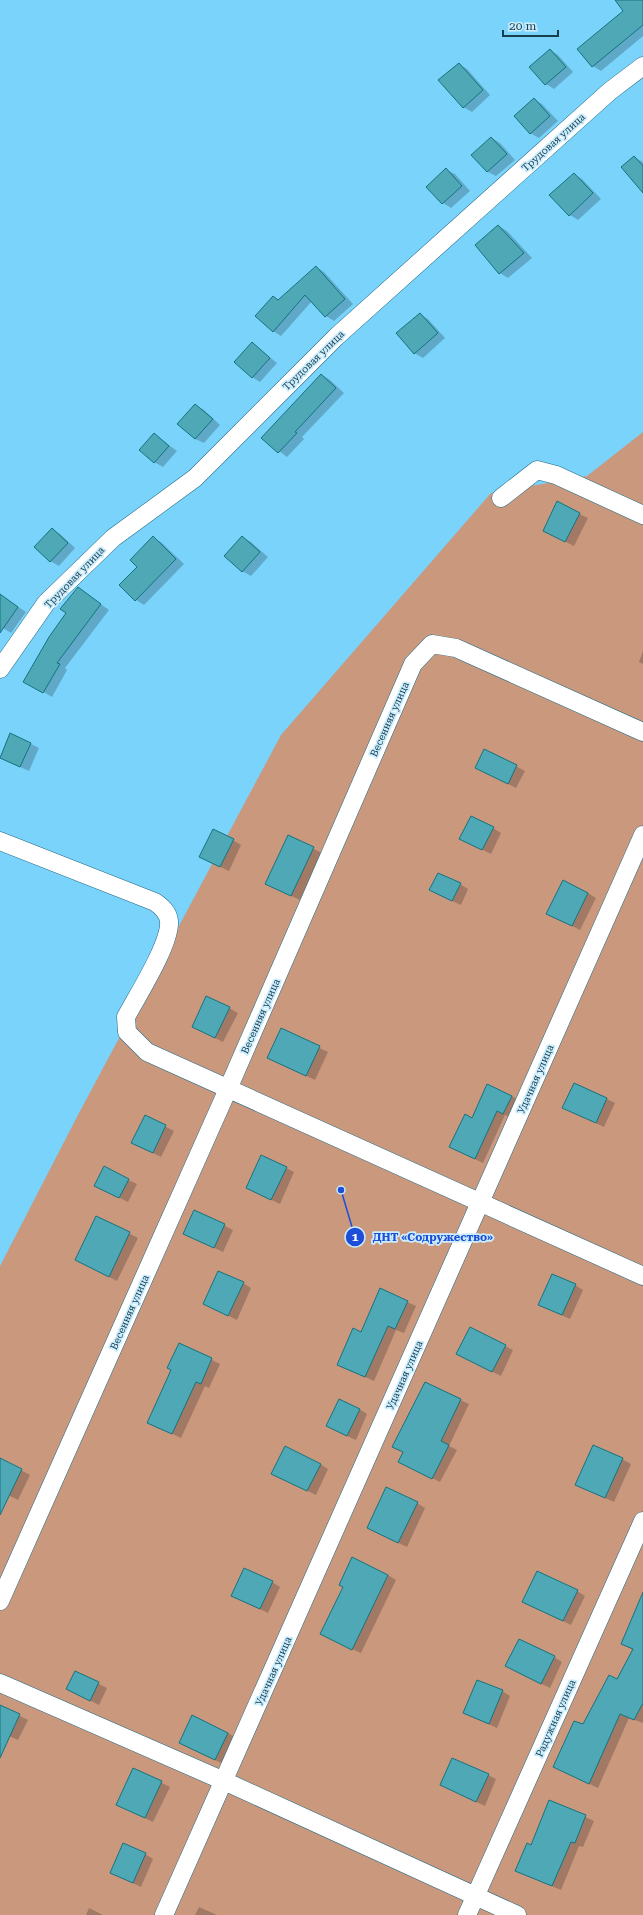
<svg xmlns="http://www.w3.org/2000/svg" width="643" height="1915" font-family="'Roboto Serif',serif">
	<rect width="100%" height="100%" fill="#79d3fb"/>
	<path fill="#ca987d" d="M 643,432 L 643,1915 L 0,1915 L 0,1266 L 79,1113 L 281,735 L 491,493 L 587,476 Z"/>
	<path fill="#0003" d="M 627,0 L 643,0 L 643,36 L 601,71 L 593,66 L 624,11 Z
		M 550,50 L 558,55 L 573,72 L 554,89 L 546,84 Z
		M 459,64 L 467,69 L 490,95 L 472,112 L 463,107 Z
		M 534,99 L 542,104 L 558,121 L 539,138 L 530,133 Z
		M 492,138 L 500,143 L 515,160 L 496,176 L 488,172 L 473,155 Z
		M 634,157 L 643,162 L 643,189 Z
		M 446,170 L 455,174 L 470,191 L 451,208 L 443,203 L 428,187 Z
		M 574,174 L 582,179 L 601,199 L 578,220 L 570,215 Z
		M 499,226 L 507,231 L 532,258 L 508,278 L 500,273 Z
		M 316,267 L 324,272 L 353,304 L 334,321 L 326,316 L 312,301 L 281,336 L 273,331 L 273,297 L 279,300 Z
		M 420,314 L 428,319 L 445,338 L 423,358 L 414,353 Z
		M 252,343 L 277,363 L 260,382 L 252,377 Z
		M 322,375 L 330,380 L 344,393 L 302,437 L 304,439 L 287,457 L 262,438 Z
		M 195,405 L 204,410 L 220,425 L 204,443 L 195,439 Z
		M 154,434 L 177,451 L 163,467 L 154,462 Z
		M 579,514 L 588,518 L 574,546 L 552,535 Z
		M 52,529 L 60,534 L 75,548 L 59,566 L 50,561 Z
		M 242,537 L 251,542 L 268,557 L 251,576 L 242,571 Z
		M 153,538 L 161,542 L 184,564 L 144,605 L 136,600 L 121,585 L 138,567 Z
		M 78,588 L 109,610 L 65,668 L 67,670 L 52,697 L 25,681 L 68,613 Z
		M 0,595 L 26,612 L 11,633 L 0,626 Z
		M 643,651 L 643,664 L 639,662 Z
		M 31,744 L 39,748 L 29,771 L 9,762 Z
		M 485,750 L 525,771 L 516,788 L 484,772 Z
		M 493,828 L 501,833 L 491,854 L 469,843 Z
		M 288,837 L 322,853 L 300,900 L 266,884 Z
		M 233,840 L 241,845 L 229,871 L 208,861 Z
		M 460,884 L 468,889 L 461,905 L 439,895 Z
		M 588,893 L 596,898 L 580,930 L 556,918 Z
		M 229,1008 L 238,1013 L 223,1042 L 201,1031 Z
		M 281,1030 L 328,1052 L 315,1080 L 277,1062 Z
		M 575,1084 L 615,1103 L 604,1127 L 572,1112 Z
		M 512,1096 L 520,1101 L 512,1118 L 505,1115 L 483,1163 L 450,1147 L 473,1119 Z
		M 145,1116 L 174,1131 L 161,1157 L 141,1147 Z
		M 286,1168 L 294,1172 L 280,1204 L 247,1188 Z
		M 128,1180 L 137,1184 L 128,1202 L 104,1190 Z
		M 195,1211 L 233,1230 L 223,1252 L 193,1238 Z
		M 97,1217 L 138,1238 L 117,1281 L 76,1260 Z
		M 243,1283 L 251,1288 L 237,1320 L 212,1308 Z
		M 575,1285 L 583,1290 L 570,1319 L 548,1309 Z
		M 407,1302 L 416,1306 L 404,1333 L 396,1330 L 374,1381 L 347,1369 L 361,1333 Z
		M 180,1344 L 220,1364 L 209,1388 L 205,1386 L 181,1438 L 148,1422 L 172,1370 Z
		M 505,1346 L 513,1350 L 501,1376 L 466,1359 Z
		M 460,1400 L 469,1404 L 449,1446 L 457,1450 L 440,1482 L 408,1466 Z
		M 359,1409 L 367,1414 L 356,1440 L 336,1431 Z
		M 0,1459 L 30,1475 L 18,1500 L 0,1491 Z
		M 622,1459 L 631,1464 L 614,1502 L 584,1489 Z
		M 320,1464 L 328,1469 L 316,1495 L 281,1478 Z
		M 417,1503 L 425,1508 L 407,1547 L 368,1528 Z
		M 388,1575 L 396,1580 L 361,1653 L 330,1639 Z
		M 272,1582 L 280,1587 L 268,1613 L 241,1600 Z
		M 577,1591 L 585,1596 L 571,1625 L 532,1606 Z
		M 643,1612 L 643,1723 L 629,1718 L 598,1788 L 554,1767 L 617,1681 L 633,1650 L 622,1644 Z
		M 554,1657 L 562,1662 L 550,1688 L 515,1671 Z
		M 75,1672 L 107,1688 L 99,1705 L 75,1693 Z
		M 502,1691 L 510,1696 L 497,1728 L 464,1713 Z
		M 0,1706 L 28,1720 L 18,1740 L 0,1732 Z
		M 228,1733 L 236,1738 L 223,1764 L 188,1747 Z
		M 134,1769 L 170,1787 L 153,1822 L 118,1805 Z
		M 488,1775 L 496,1779 L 485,1806 L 441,1785 Z
		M 550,1801 L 594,1821 L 583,1847 L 579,1846 L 561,1890 L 516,1871 L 532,1846 Z
		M 145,1854 L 153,1859 L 141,1887 L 111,1873 Z
		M 199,1907 L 217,1915 L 195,1915 Z
		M 89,1908 L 103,1915 L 86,1915 Z"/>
	<path fill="#4ea8b6" stroke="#15737f" d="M 615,0 L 643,0 L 643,25 L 592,67 L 577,49 L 623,11 Z
		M 550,49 L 566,67 L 545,85 L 529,67 Z
		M 459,63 L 483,90 L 463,108 L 438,80 Z
		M 534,98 L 550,116 L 530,134 L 514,116 Z
		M 491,137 L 507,154 L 487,172 L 471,155 Z
		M 634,156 L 643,166 L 643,193 L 621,167 Z
		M 446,168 L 462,186 L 442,204 L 426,187 Z
		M 574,173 L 593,193 L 569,216 L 549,195 Z
		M 498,225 L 524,253 L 499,274 L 475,245 Z
		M 316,266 L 345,299 L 325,317 L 305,295 L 273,332 L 255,316 L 273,296 L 278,300 Z
		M 420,313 L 438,333 L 414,354 L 396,333 Z
		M 252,342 L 270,358 L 252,378 L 234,362 Z
		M 321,374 L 336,388 L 295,432 L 297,433 L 278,453 L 261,438 Z
		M 195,404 L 213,419 L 195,439 L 177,424 Z
		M 154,433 L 169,446 L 154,463 L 139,450 Z
		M 557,501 L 580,513 L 565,542 L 543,531 Z
		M 52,528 L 68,543 L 50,562 L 34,547 Z
		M 153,536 L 176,559 L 135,601 L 119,585 L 137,567 L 130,560 Z
		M 242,536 L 260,552 L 242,572 L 224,556 Z
		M 78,587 L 101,604 L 57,663 L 60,664 L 43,693 L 23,682 L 49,637 L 66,613 L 60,609 Z
		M 0,594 L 18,607 L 0,633 Z
		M 10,733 L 31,743 L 20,767 L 0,758 Z
		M 484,749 L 517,765 L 508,784 L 475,768 Z
		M 471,816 L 494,827 L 482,850 L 459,839 Z
		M 213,829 L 234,839 L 220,867 L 199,857 Z
		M 288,835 L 314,847 L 291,896 L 265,884 Z
		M 438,873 L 461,883 L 452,901 L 429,890 Z
		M 563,880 L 588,893 L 572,926 L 546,914 Z
		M 206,996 L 230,1007 L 215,1038 L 192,1027 Z
		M 281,1028 L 320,1046 L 306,1076 L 267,1058 Z
		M 574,1083 L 607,1098 L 596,1123 L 562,1108 Z
		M 487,1084 L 512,1096 L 503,1114 L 497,1111 L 475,1159 L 449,1147 L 465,1114 L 472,1118 Z
		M 145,1115 L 166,1125 L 153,1153 L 131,1143 Z
		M 261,1155 L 287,1167 L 271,1200 L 246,1188 Z
		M 104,1166 L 129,1179 L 119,1198 L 94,1186 Z
		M 194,1210 L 225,1224 L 214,1248 L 183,1234 Z
		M 96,1216 L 130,1232 L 109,1277 L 75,1260 Z
		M 218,1271 L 244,1282 L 228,1316 L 203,1304 Z
		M 552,1274 L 576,1284 L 562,1315 L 538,1305 Z
		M 380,1288 L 408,1301 L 395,1329 L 388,1326 L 365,1377 L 337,1365 L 353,1328 L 361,1332 Z
		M 470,1327 L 506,1345 L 492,1372 L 456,1354 Z
		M 179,1343 L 212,1358 L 201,1384 L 196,1382 L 172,1434 L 147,1423 L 171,1370 L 167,1368 Z
		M 425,1382 L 461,1399 L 441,1441 L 449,1445 L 432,1479 L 398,1462 L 403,1452 L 392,1447 Z
		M 339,1399 L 360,1409 L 347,1436 L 326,1426 Z
		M 593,1445 L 623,1458 L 605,1498 L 575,1485 Z
		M 285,1446 L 321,1464 L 307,1491 L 271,1474 Z
		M 0,1458 L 22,1469 L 0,1515 Z
		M 386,1487 L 418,1502 L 398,1543 L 367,1528 Z
		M 352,1557 L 388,1575 L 352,1650 L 320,1634 L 343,1587 L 339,1585 Z
		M 244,1568 L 273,1581 L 260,1609 L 231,1596 Z
		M 537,1571 L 578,1590 L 563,1621 L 522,1602 Z
		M 643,1592 L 643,1703 L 634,1720 L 620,1714 L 589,1784 L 553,1767 L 574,1721 L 583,1724 L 609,1675 L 617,1679 L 633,1649 L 621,1644 Z
		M 519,1639 L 555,1656 L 541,1684 L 505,1666 Z
		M 75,1671 L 99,1682 L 90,1701 L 66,1689 Z
		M 477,1680 L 503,1690 L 489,1724 L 463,1713 Z
		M 0,1705 L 20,1714 L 0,1758 Z
		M 192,1715 L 228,1733 L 215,1760 L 179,1743 Z
		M 452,1758 L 489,1774 L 476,1802 L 440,1785 Z
		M 133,1768 L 162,1781 L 145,1818 L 116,1805 Z
		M 549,1800 L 586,1815 L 575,1843 L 571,1842 L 552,1886 L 515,1871 L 527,1843 L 531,1845 Z
		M 123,1843 L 146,1853 L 133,1883 L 110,1873 Z"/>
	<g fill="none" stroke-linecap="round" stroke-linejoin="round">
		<g stroke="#216985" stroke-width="19">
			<path id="street" d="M 501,498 L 537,470 L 556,475 L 643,515
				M 0,669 L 46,603 L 113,538 L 195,478 L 336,337 L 610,91 L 643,66
				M 0,841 L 155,902 C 162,907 168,912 169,921 C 171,943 137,996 126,1017 L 127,1032 L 147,1052 L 643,1276
				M 0,1601 L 228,1089 L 413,664 L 432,644 L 456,648 L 643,732
				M 0,1683 L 224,1781 L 517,1915
				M 164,1915 L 643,835
				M 467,1915 L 643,1521"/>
		</g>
		<use href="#street" stroke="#fff" stroke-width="18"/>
	</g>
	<g text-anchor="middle" stroke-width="3.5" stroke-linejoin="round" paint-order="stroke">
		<g font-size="10" fill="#183e4e" stroke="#cbedfd">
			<text transform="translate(553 142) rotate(-42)" y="4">Трудовая улица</text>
			<text transform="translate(313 360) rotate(-44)" y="4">Трудовая улица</text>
			<text transform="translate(74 577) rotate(-46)" y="4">Трудовая улица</text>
			<text transform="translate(389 719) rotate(-66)" y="4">Весенняя улица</text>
			<text transform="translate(260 1016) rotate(-66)" y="4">Весенняя улица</text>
			<text transform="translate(535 1079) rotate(-66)" y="4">Удачная улица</text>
			<text transform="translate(129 1312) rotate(-66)" y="4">Весенняя улица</text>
			<text transform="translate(404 1375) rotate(-66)" y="4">Удачная улица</text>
			<text transform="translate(273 1671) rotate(-66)" y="4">Удачная улица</text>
			<text transform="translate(555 1718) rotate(-66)" y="4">Радужная улица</text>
		</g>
	</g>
	<path fill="none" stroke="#1d4ed8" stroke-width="1.5" d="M341 1190L355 1237"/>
	<g fill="#1d4ed8" stroke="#cbedfd" stroke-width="1.5">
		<circle cx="341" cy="1190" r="4"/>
		<circle cx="355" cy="1237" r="10"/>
	</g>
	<g font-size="12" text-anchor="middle" font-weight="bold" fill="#fff">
		<text x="355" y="1241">1</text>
	</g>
	<g font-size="11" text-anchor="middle" font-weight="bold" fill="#1d4ed8" stroke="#cbedfd" stroke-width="3.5" stroke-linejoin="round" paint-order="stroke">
		<text x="433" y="1241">ДНТ «Содружество»</text>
	</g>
	<path d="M503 30v6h55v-6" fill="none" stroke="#183e4e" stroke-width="2"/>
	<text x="509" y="30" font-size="12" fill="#183e4e" stroke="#cbedfd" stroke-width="3" paint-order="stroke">20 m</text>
</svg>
